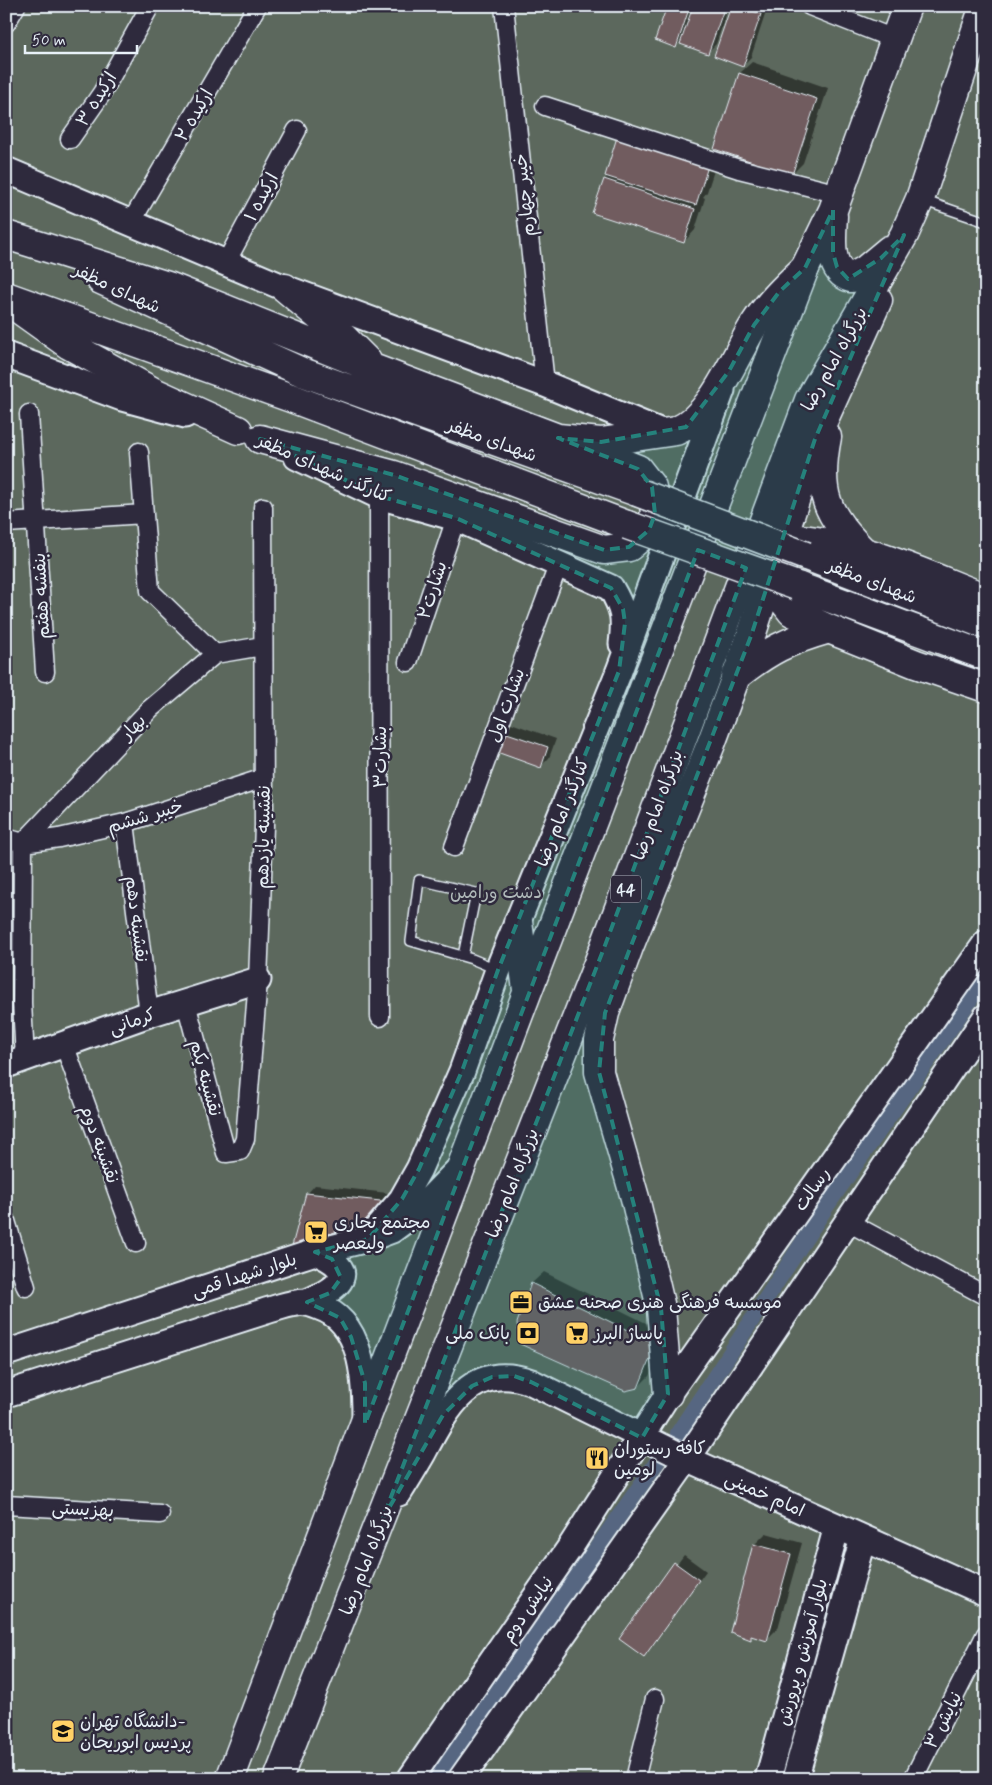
<svg xmlns="http://www.w3.org/2000/svg" width="992" height="1785" font-family="Mynerve,'Playpen Sans Arabic',sans-serif">
	<rect width="100%" height="100%" fill="#2f2a3d"/>
	<filter id="ink" filterUnits="userSpaceOnUse"><feTurbulence type="fractalNoise" baseFrequency=".02" numOctaves="2"/><feDisplacementMap in="SourceGraphic" scale="10" xChannelSelector="R" yChannelSelector="G"/><feConvolveMatrix kernelMatrix="1 2 1 2 8 2 1 2 1" color-interpolation-filters="sRGB"/></filter>
	<g filter="url(#ink)">
		<path fill="#5c685d" stroke="#a2acaa" d="M 6,6 L 986,6 L 986,1779 L 6,1779 Z"/>
		<path fill="#0007" d="M 668,6 L 729,6 L 716,44 L 708,52 L 680,42 L 676,46 Z
			M 732,6 L 768,6 L 751,57 L 743,65 Z
			M 752,62 L 828,88 L 803,163 L 792,174 L 715,148 L 740,73 Z
			M 719,155 L 707,192 L 703,197 L 705,198 L 695,230 L 684,242 L 605,179 L 609,175 Z
			M 511,723 L 556,739 L 549,758 L 541,766 L 502,731 Z
			M 315,1185 L 397,1194 L 386,1208 L 307,1194 Z
			M 544,1272 L 666,1333 L 649,1376 L 638,1387 L 519,1323 L 532,1283 Z
			M 766,1533 L 802,1543 L 778,1628 L 767,1639 L 753,1636 L 750,1639 L 731,1631 L 755,1544 Z
			M 684,1555 L 706,1571 L 644,1655 L 621,1639 Z"/>
		<g fill="none" stroke-linecap="round" stroke-linejoin="round">
			<path stroke="#576681" stroke-width="16" d="M 678,1433 L 824,1210 L 986,977
				M 435,1779 L 657,1462"/>
		</g>
		<path fill="#715c5f" stroke="#e8f1f8" d="M 667,6 L 690,6 L 676,48 L 655,40 Z
			M 693,6 L 725,6 L 708,54 L 680,44 Z
			M 731,6 L 738,6 L 761,14 L 743,67 L 714,56 Z
			M 739,73 L 817,99 L 792,175 L 714,149 Z
			M 617,137 L 708,166 L 696,205 L 605,176 Z
			M 604,179 L 695,209 L 684,243 L 592,213 Z
			M 501,731 L 548,747 L 541,768 L 494,751 Z
			M 306,1193 L 390,1202 L 378,1218 L 292,1246 Z
			M 531,1283 L 656,1344 L 638,1388 L 625,1391 L 520,1344 L 517,1323 Z
			M 753,1544 L 791,1554 L 767,1641 L 751,1636 L 751,1640 L 730,1632 Z
			M 674,1562 L 699,1580 L 644,1657 L 619,1639 Z"/>
		<g fill="none" stroke-linecap="round" stroke-linejoin="round">
			<g stroke="#e8f1f8" stroke-width="12">
				<path id="lane" d="M 922,200 L 986,222
					M 463,956 L 476,893 L 419,880 L 411,941 L 472,959 L 496,969"/>
			</g>
			<g stroke="#e8f1f8" stroke-width="21">
				<path id="street" d="M 504,6 L 545,384
					M 810,6 L 894,39
					M 6,23 L 16,6
					M 545,106 L 739,169 L 839,194
					M 70,139 L 102,93 L 150,6
					M 130,224 L 257,6
					M 225,264 L 297,130
					M 29,414 L 45,672
					M 139,452 L 150,591 L 215,654
					M 379,496 L 380,1017
					M 6,523 L 144,514
					M 408,662 L 456,518
					M 125,823 L 149,1014
					M 6,838 L 23,843 L 59,838 L 125,823 L 264,778
					M 23,843 L 150,709 L 215,654 L 263,646
					M 23,843 L 22,1003 L 25,1059
					M 454,847 L 559,563
					M 186,1003 L 226,1153 L 240,1151 L 245,1139 L 258,980 L 264,826 L 263,507
					M 64,1044 L 136,1243
					M 6,1221 L 26,1287
					M 848,1222 L 986,1296
					M 6,1505 L 160,1514
					M 635,1779 L 655,1699
					M 913,1779 L 986,1634"/>
			</g>
			<g stroke="#e8f1f8" stroke-width="29">
				<path id="secondary" d="M 6,170 L 285,288 L 545,384 L 664,433
					M 6,355 L 122,398 L 185,415
					M 297,457 L 379,496 L 456,518 L 611,588 C 624,610 625,618 622,644
					M 6,1065 L 149,1014 L 258,980
					M 368,1239 L 402,1199 L 419,1169 L 462,1071 L 498,970 L 619,671 L 722,390
					M 307,1302 C 340,1288 361,1271 315,1252
					M 6,1353 L 315,1252 L 368,1239 L 392,1230 L 418,1211 L 459,1169
					M 6,1394 L 263,1312 C 274,1309 286,1304 297,1303 C 305,1301 312,1304 319,1307 C 362,1321 365,1378 365,1416
					M 399,1493 C 407,1480 415,1467 423,1453 C 447,1408 471,1361 531,1382 L 687,1459 L 986,1593
					M 410,1779 L 571,1546 L 668,1394 L 986,943
					M 461,1779 L 687,1459 L 986,1017
					M 768,1779 L 837,1526
					M 795,1779 L 863,1538"/>
			</g>
			<g stroke="#e8f1f8" stroke-width="31">
				<path id="primary" d="M 6,235 L 168,286 L 375,369 L 558,438 L 601,442 L 676,431 C 713,416 734,357 754,325 C 768,303 786,286 805,268
					M 101,280 L 302,372 L 637,492
					M 285,288 L 343,337 L 367,361
					M 6,296 L 291,398 L 627,525
					M 20,310 L 69,345 L 152,391 L 238,430
					M 827,437 C 816,493 826,515 865,553
					M 260,439 L 394,475 L 604,550 L 629,547 L 649,530 L 655,514 L 652,487 L 638,469 L 579,446
					M 806,556 L 986,625
					M 797,586 L 986,656
					M 986,598 C 929,576 859,543 799,539 L 788,552 L 779,571 L 781,598 L 792,612 L 829,629 L 916,664 L 986,688
					M 735,677 C 769,650 787,641 829,629
					M 668,1394 L 661,1308 L 635,1198 L 599,1072 L 599,1040 L 605,1013 L 629,947 L 711,744 L 751,636 L 815,439 L 878,300"/>
			</g>
			<g stroke="#e8f1f8" stroke-width="31">
				<path id="highway" d="M 833,216 C 832,236 827,271 851,278 L 865,270 L 889,250
					M 518,922 L 527,990
					M 230,1779 L 527,993 L 805,268 L 833,210 L 907,6
					M 278,1779 L 604,948 L 809,400 L 904,235 L 920,199 L 984,6"/>
			</g>
			<use href="#lane" stroke="#2f2a3d" stroke-width="9"/>
			<use href="#street" stroke="#2f2a3d" stroke-width="18"/>
			<use href="#secondary" stroke="#2f2a3d" stroke-width="25"/>
			<use href="#primary" stroke="#2f2a3d" stroke-width="28"/>
			<use href="#highway" stroke="#2f2a3d" stroke-width="28"/>
			<g stroke="#e8f1f8" stroke-width="31" stroke-linecap="butt">
				<path id="primary-bridge" d="M 637,492 L 806,556
					M 627,525 L 797,586"/>
			</g>
			<use href="#primary-bridge" stroke="#2f2a3d" stroke-width="28"/>
		</g>
	</g>
	<path fill="#25827c" fill-opacity="0.2" stroke="#25827c" stroke-width="4" stroke-dasharray="10 6" stroke-linejoin="round" d="M 833,210 L 833,253 L 837,267 L 848,279 L 881,258 L 904,235 L 815,439 L 751,636 L 605,1013 L 599,1072 L 661,1308 L 668,1394 L 642,1438 L 531,1382 L 514,1376 L 492,1377 L 472,1386 L 443,1415 L 382,1520 L 604,948 L 746,568 L 698,550 L 365,1424 L 365,1383 L 351,1337 L 340,1318 L 307,1302 L 330,1293 L 341,1278 L 332,1259 L 315,1252 L 368,1239 L 402,1199 L 419,1169 L 462,1071 L 498,970 L 619,671 L 625,623 L 623,609 L 611,588 L 456,518 L 379,496 L 260,439 L 394,475 L 604,550 L 629,547 L 649,530 L 655,514 L 652,487 L 638,469 L 558,438 L 601,442 L 686,427 L 729,371 L 754,325 L 780,291 L 805,268 Z"/>
	<defs>
		<g id="supermarket-square" transform="scale(1.25)"><rect x="-9" y="-9" width="18" height="18" rx="4" fill="#ffd166" stroke="#2f2a3d"/><path d="M-6-5.5h2.5l.6 2H6L4.5 2H-2.5L-4.4-4H-6ZM-1.5 3.2a1.3 1.3 0 1 0 .1 0ZM3 3.2a1.3 1.3 0 1 0 .1 0Z" fill="#111"/></g>
		<g id="office-square" transform="scale(1.25)"><rect x="-9" y="-9" width="18" height="18" rx="4" fill="#ffd166" stroke="#2f2a3d"/><path d="M-6-3h4V-5.5h4V-3h4V5H-6ZM-1-4.5V-3h2v-1.5ZM-6 0V1H6V0Z" fill="#111"/></g>
		<g id="bank-square" transform="scale(1.25)"><rect x="-9" y="-9" width="18" height="18" rx="4" fill="#ffd166" stroke="#2f2a3d"/><path d="M-6-4H6V4H-6ZM0-2.3a2.3 2.3 0 1 0 0 4.6a2.3 2.3 0 1 0 0-4.6Z" fill="#111"/></g>
		<g id="restaurant-square" transform="scale(1.25)"><rect x="-9" y="-9" width="18" height="18" rx="4" fill="#ffd166" stroke="#2f2a3d"/><path d="M-5-6h1v4h1v-4h1v4h1v-4h1v5L-1.5 .5V6h-2V.5L-5-1ZM5-6V6H3V1.5H1.5Q1.5-4 5-6Z" fill="#111"/></g>
		<g id="university-square" transform="scale(1.25)"><rect x="-9" y="-9" width="18" height="18" rx="4" fill="#ffd166" stroke="#2f2a3d"/><path d="M0-5L7-2L0 1L-7-2ZM-4 1L0 2.5L4 1V4Q0 6-4 4Z" fill="#111"/></g>
	</defs>
	<g fill-rule="evenodd">
		<use href="#supermarket-square" x="316" y="1232"/>
		<use href="#office-square" x="521" y="1302"/>
		<use href="#bank-square" x="528" y="1333"/>
		<use href="#supermarket-square" x="577" y="1333"/>
		<use href="#restaurant-square" x="597" y="1458"/>
		<use href="#university-square" x="63" y="1731"/>
	</g>
	<g text-anchor="middle" stroke-width="5" stroke-linejoin="round" paint-order="stroke">
		<rect fill="#2f2a3d" stroke="#b0b5c0" stroke-width="1" x="611" y="875.5" width="30" height="27" rx="4"/>
		<g font-size="16" font-weight="bold" fill="#e8f1f8">
			<text x="626" y="895">44</text>
		</g>
		<g font-size="18" fill="#e8f1f8" stroke="#2f2a3d">
			<text transform="translate(96 99) rotate(-58)" y="6">ارکیده ۳</text>
			<text transform="translate(194 115) rotate(-60)" y="6">ارکیده ۲</text>
			<text transform="translate(524 195) rotate(-96)" y="6">خیبر چهارم</text>
			<text transform="translate(261 197) rotate(-62)" y="6">ارکیده ۱</text>
			<text transform="translate(117 288) rotate(25)" y="6">شهدای مظفر</text>
			<text transform="translate(834 359) rotate(-61)" y="6">بزرگراه امام رضا</text>
			<text transform="translate(492 440) rotate(20)" y="6">شهدای مظفر</text>
			<text transform="translate(324 468) rotate(24)" y="6">کنارگذر شهدای مظفر</text>
			<text transform="translate(872 581) rotate(21)" y="6">شهدای مظفر</text>
			<text transform="translate(432 590) rotate(-72)" y="6">بشارت۲</text>
			<text transform="translate(41 596) rotate(-93)" y="6">بنفشه هفتم</text>
			<text transform="translate(506 705) rotate(-70)" y="6">بشارت اول</text>
			<text transform="translate(133 727) rotate(-46)" y="6">بهار</text>
			<text transform="translate(380 757) rotate(-90)" y="6">بشارت۳</text>
			<text transform="translate(657 805) rotate(-70)" y="6">بزرگراه امام رضا</text>
			<text transform="translate(562 812) rotate(-68)" y="6">کنارگذر امام رضا</text>
			<text transform="translate(145 816) rotate(-17)" y="6">خیبر ششم</text>
			<text transform="translate(263 837) rotate(-89)" y="6">نقشینه یازدهم</text>
			<text transform="translate(137 919) rotate(83)" y="6">نقشینه دهم</text>
			<text transform="translate(132 1021) rotate(-19)" y="6">کرمانی</text>
			<text transform="translate(206 1078) rotate(75)" y="6">نقشینه یکم</text>
			<text transform="translate(100 1144) rotate(70)" y="6">نقشینه دوم</text>
			<text transform="translate(512 1183) rotate(-69)" y="6">بزرگراه امام رضا</text>
			<text transform="translate(812 1189) rotate(-55)" y="6">رسالت</text>
			<text transform="translate(244 1275) rotate(-18)" y="6">بلوار شهدا قمی</text>
			<text transform="translate(765 1494) rotate(24)" y="6">امام خمینی</text>
			<text transform="translate(83 1509) rotate(3)" y="6">بهزیستی</text>
			<text transform="translate(366 1560) rotate(-69)" y="6">بزرگراه امام رضا</text>
			<text transform="translate(527 1609) rotate(-55)" y="6">نیایش دوم</text>
			<text transform="translate(802 1652) rotate(-75)" y="6">بلوار آموزش و پرورش</text>
			<text transform="translate(943 1720) rotate(-63)" y="6">نیایش ۳</text>
		</g>
		<g font-size="18" fill="#b0baba" stroke="#2f2a3d">
			<text x="496" y="898">دشت ورامین</text>
		</g>
		<g font-size="18" fill="#e8f1f8" stroke="#2f2a3d" text-anchor="start">
			<text x="334" y="1228">مجتمع تجاری<tspan x="334" dy="21">ولیعصر</tspan></text>
			<text x="538" y="1308">موسسه فرهنگی هنری صحنه عشق</text>
			<text x="510" y="1339" text-anchor="end">بانک ملی</text>
			<text x="594" y="1339">پاساژ البرز</text>
			<text x="614" y="1454">کافه رستوران<tspan x="614" dy="21">لومین</tspan></text>
			<text x="80" y="1727">دانشگاه تهران-<tspan x="80" dy="21">پردیس ابوریحان</tspan></text>
		</g>
	</g>
	<rect width="992" height="1785" fill="none" stroke="#2f2a3d" stroke-width="25"/>
	<rect x="12" y="12" width="967" height="1760" fill="none" stroke="#e8f1f8" stroke-width="2" filter="url(#ink)"/>
	<path d="M25 45v8h112v-8" fill="none" stroke="#e8f1f8" stroke-width="2.5"/>
	<text x="32" y="45" font-size="15" fill="#e8f1f8" stroke="#2f2a3d" stroke-width="4" paint-order="stroke">50 m</text>
</svg>
